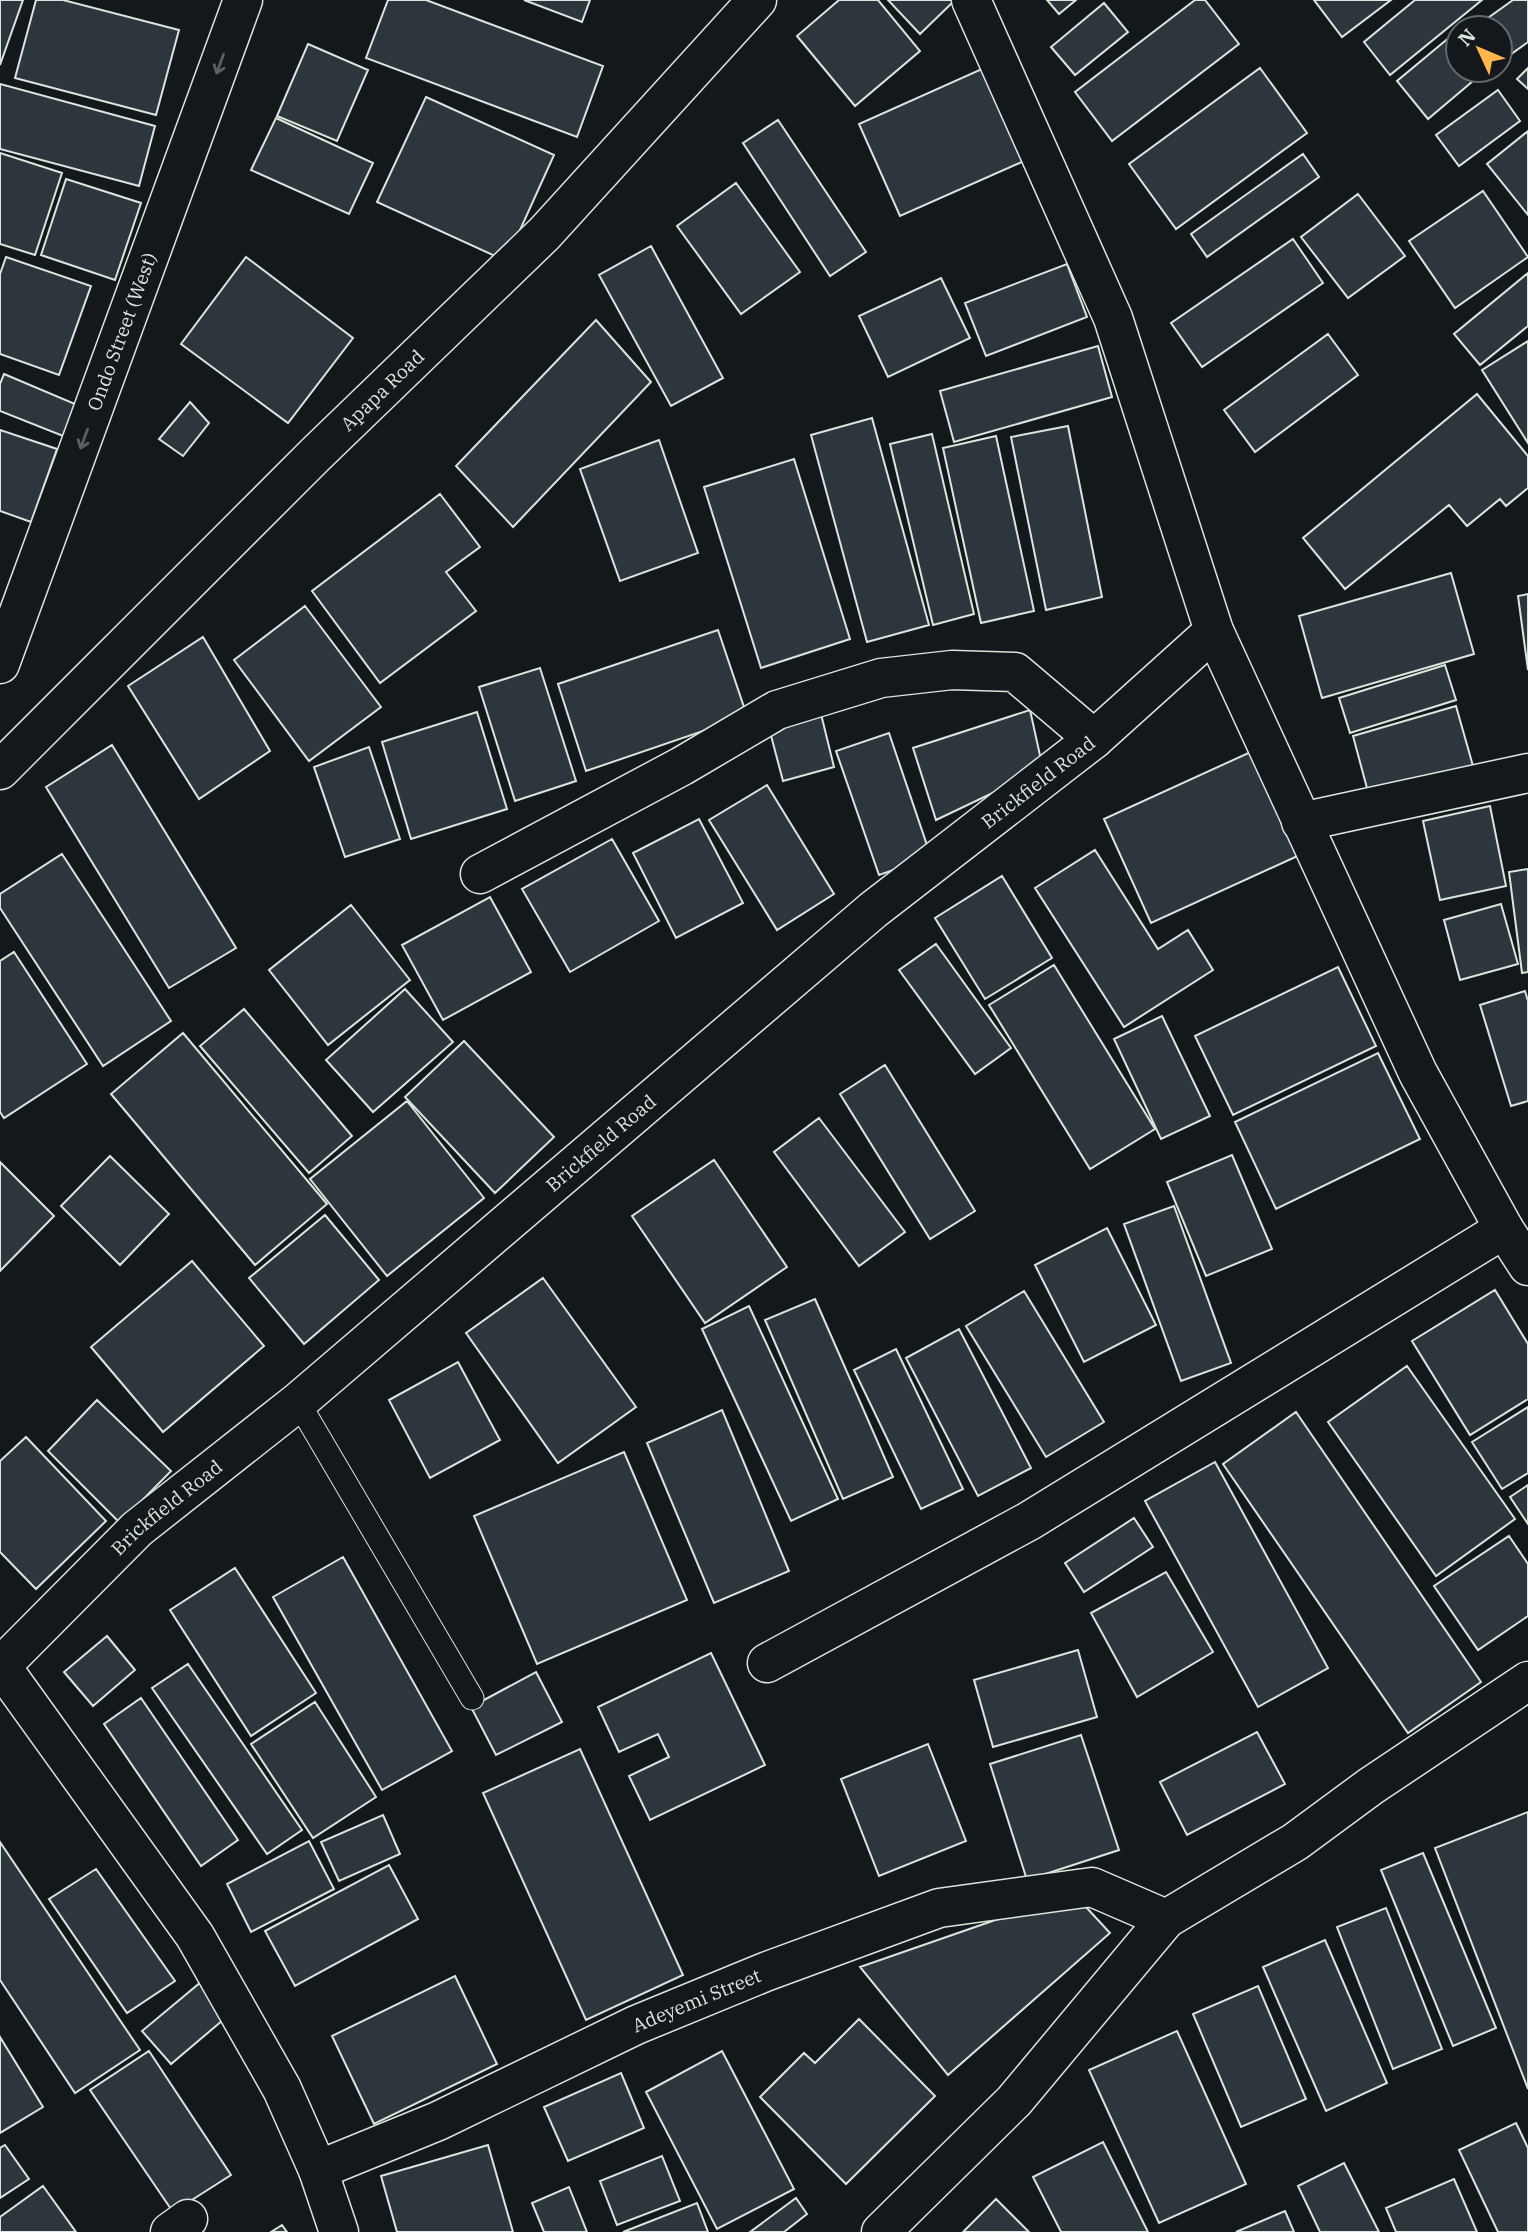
<svg xmlns="http://www.w3.org/2000/svg" width="1528" height="2232" font-family="'IBM Plex Serif',serif">
	<rect width="100%" height="100%" fill="#14181c"/>
	<path fill="#2c363c" stroke="#d8e6dc" stroke-width="2" d="M 0,0 L 23,0 L 0,65 Z
		M 36,0 L 63,0 L 179,30 L 156,115 L 15,78 Z
		M 388,0 L 426,0 L 603,66 L 577,137 L 366,58 Z
		M 524,0 L 590,0 L 582,22 Z
		M 839,0 L 878,0 L 920,51 L 855,106 L 797,36 Z
		M 888,0 L 955,0 L 920,34 Z
		M 1047,0 L 1076,0 L 1059,14 Z
		M 1195,0 L 1205,0 L 1239,44 L 1112,141 L 1075,92 Z
		M 1314,0 L 1391,0 L 1342,37 Z
		M 1415,0 L 1482,0 L 1390,75 L 1364,42 Z
		M 1513,0 L 1528,0 L 1528,42 L 1500,62 L 1500,28 L 1474,28 Z
		M 1104,3 L 1128,32 L 1075,75 L 1051,47 Z
		M 1457,31 L 1458,70 L 1486,70 L 1428,119 L 1397,81 Z
		M 308,44 L 368,70 L 337,141 L 277,116 Z
		M 984,68 L 1024,161 L 900,216 L 859,124 Z
		M 1260,68 L 1307,133 L 1176,229 L 1129,164 Z
		M 1528,68 L 1528,89 L 1517,79 Z
		M 0,84 L 155,126 L 139,186 L 0,149 Z
		M 1498,90 L 1520,121 L 1459,166 L 1436,135 Z
		M 426,97 L 554,155 L 506,261 L 377,202 Z
		M 276,118 L 373,163 L 349,214 L 251,170 Z
		M 778,120 L 866,252 L 830,276 L 743,143 Z
		M 1528,131 L 1528,215 L 1487,164 Z
		M 0,153 L 62,173 L 35,255 L 0,244 Z
		M 1303,154 L 1319,177 L 1207,257 L 1191,234 Z
		M 66,179 L 141,203 L 115,280 L 41,255 Z
		M 736,183 L 800,272 L 741,314 L 677,226 Z
		M 1483,191 L 1528,257 L 1455,308 L 1409,241 Z
		M 1358,194 L 1405,256 L 1348,298 L 1301,237 Z
		M 1293,239 L 1323,283 L 1202,367 L 1171,323 Z
		M 651,246 L 723,378 L 671,406 L 599,275 Z
		M 6,257 L 91,286 L 59,375 L 0,354 L 0,274 Z
		M 246,257 L 353,338 L 288,423 L 181,344 Z
		M 1067,264 L 1087,317 L 986,356 L 965,303 Z
		M 1528,273 L 1528,326 L 1480,365 L 1454,334 Z
		M 941,278 L 970,338 L 888,377 L 859,316 Z
		M 596,320 L 651,382 L 513,527 L 456,466 Z
		M 1328,334 L 1358,375 L 1255,452 L 1224,410 Z
		M 1528,341 L 1528,443 L 1482,370 Z
		M 1098,346 L 1112,397 L 954,442 L 940,391 Z
		M 4,374 L 75,404 L 63,436 L 0,411 L 0,384 Z
		M 1477,394 L 1528,456 L 1528,488 L 1506,506 L 1500,499 L 1467,526 L 1449,505 L 1345,589 L 1303,538 Z
		M 190,402 L 209,423 L 183,456 L 159,439 Z
		M 872,418 L 929,625 L 867,642 L 811,435 Z
		M 1068,426 L 1102,597 L 1046,610 L 1011,437 Z
		M 0,430 L 57,449 L 31,522 L 0,511 Z
		M 932,434 L 974,614 L 933,625 L 890,444 Z
		M 996,436 L 1034,611 L 981,623 L 943,448 Z
		M 659,440 L 698,553 L 620,581 L 580,469 Z
		M 794,459 L 850,639 L 761,668 L 704,487 Z
		M 440,494 L 480,547 L 446,572 L 476,611 L 380,683 L 312,591 Z
		M 1451,573 L 1474,654 L 1322,698 L 1299,616 Z
		M 1528,594 L 1528,670 L 1518,596 Z
		M 305,606 L 381,707 L 309,761 L 234,660 Z
		M 718,630 L 747,716 L 586,771 L 558,684 Z
		M 203,637 L 270,751 L 199,799 L 128,686 Z
		M 1445,665 L 1456,700 L 1350,733 L 1339,698 Z
		M 540,668 L 576,781 L 515,801 L 479,687 Z
		M 1456,706 L 1475,773 L 1371,803 L 1353,736 Z
		M 1030,710 L 1043,769 L 936,820 L 913,748 Z
		M 477,712 L 507,809 L 411,839 L 382,742 Z
		M 821,714 L 834,767 L 783,781 L 769,728 Z
		M 889,733 L 931,857 L 879,875 L 836,751 Z
		M 112,745 L 236,948 L 169,988 L 46,787 Z
		M 369,747 L 400,839 L 345,857 L 314,767 Z
		M 1255,750 L 1302,854 L 1151,923 L 1104,819 Z
		M 767,785 L 834,894 L 777,930 L 709,820 Z
		M 1490,806 L 1506,886 L 1440,900 L 1423,821 Z
		M 699,819 L 743,903 L 676,938 L 633,853 Z
		M 612,839 L 659,921 L 570,972 L 522,889 Z
		M 1095,850 L 1158,949 L 1188,930 L 1213,970 L 1124,1027 L 1035,888 Z
		M 62,854 L 171,1021 L 103,1066 L 0,908 L 0,894 Z
		M 1528,869 L 1528,972 L 1522,973 L 1509,872 Z
		M 1002,876 L 1052,958 L 985,999 L 935,918 Z
		M 490,897 L 531,972 L 443,1020 L 402,945 Z
		M 1501,904 L 1518,964 L 1460,980 L 1444,920 Z
		M 351,905 L 410,980 L 328,1045 L 269,970 Z
		M 936,944 L 1011,1048 L 975,1074 L 899,970 Z
		M 14,952 L 87,1064 L 4,1118 L 0,1112 L 0,961 Z
		M 1054,965 L 1155,1129 L 1090,1169 L 989,1005 Z
		M 1338,967 L 1376,1046 L 1233,1115 L 1195,1036 Z
		M 405,989 L 453,1042 L 373,1112 L 326,1060 Z
		M 1525,991 L 1528,1001 L 1528,1101 L 1511,1106 L 1480,1005 Z
		M 244,1009 L 352,1136 L 309,1173 L 200,1046 Z
		M 1162,1016 L 1210,1116 L 1161,1139 L 1114,1039 Z
		M 183,1033 L 327,1204 L 255,1265 L 111,1094 Z
		M 464,1041 L 554,1137 L 495,1193 L 405,1097 Z
		M 1378,1053 L 1420,1139 L 1276,1209 L 1235,1122 Z
		M 885,1065 L 975,1211 L 930,1239 L 840,1094 Z
		M 407,1101 L 484,1198 L 387,1276 L 310,1179 Z
		M 819,1118 L 905,1232 L 859,1266 L 774,1152 Z
		M 1232,1155 L 1272,1249 L 1206,1276 L 1167,1182 Z
		M 110,1156 L 169,1214 L 120,1265 L 61,1206 Z
		M 714,1160 L 787,1267 L 705,1323 L 632,1216 Z
		M 0,1162 L 54,1216 L 0,1271 Z
		M 1174,1206 L 1231,1363 L 1181,1381 L 1124,1224 Z
		M 325,1215 L 379,1280 L 304,1344 L 249,1278 Z
		M 1107,1228 L 1156,1325 L 1084,1362 L 1035,1265 Z
		M 192,1261 L 264,1346 L 163,1432 L 91,1347 Z
		M 543,1278 L 636,1407 L 558,1463 L 466,1333 Z
		M 1495,1290 L 1528,1344 L 1528,1399 L 1470,1435 L 1412,1341 Z
		M 1024,1291 L 1104,1422 L 1046,1457 L 966,1326 Z
		M 815,1299 L 893,1477 L 843,1499 L 765,1320 Z
		M 749,1306 L 838,1499 L 791,1521 L 702,1329 Z
		M 959,1329 L 1031,1468 L 978,1496 L 906,1358 Z
		M 896,1349 L 963,1489 L 921,1509 L 854,1370 Z
		M 458,1362 L 500,1440 L 430,1478 L 389,1400 Z
		M 1407,1366 L 1515,1519 L 1436,1576 L 1328,1422 Z
		M 97,1400 L 171,1471 L 120,1523 L 48,1451 Z
		M 1528,1407 L 1528,1473 L 1502,1489 L 1472,1442 Z
		M 722,1410 L 789,1571 L 714,1603 L 647,1443 Z
		M 1296,1412 L 1481,1682 L 1408,1733 L 1223,1464 Z
		M 26,1437 L 106,1521 L 36,1589 L 0,1552 L 0,1461 Z
		M 624,1452 L 687,1600 L 537,1664 L 474,1516 Z
		M 1215,1462 L 1328,1668 L 1258,1707 L 1145,1501 Z
		M 1528,1485 L 1528,1524 L 1510,1497 Z
		M 1134,1518 L 1153,1547 L 1084,1592 L 1065,1563 Z
		M 1509,1536 L 1528,1564 L 1528,1616 L 1478,1650 L 1434,1586 Z
		M 343,1557 L 452,1751 L 382,1790 L 273,1597 Z
		M 235,1568 L 316,1693 L 251,1736 L 170,1610 Z
		M 1166,1572 L 1213,1652 L 1137,1697 L 1091,1613 Z
		M 107,1636 L 135,1670 L 93,1706 L 64,1672 Z
		M 1078,1650 L 1097,1717 L 993,1747 L 974,1680 Z
		M 711,1653 L 765,1765 L 650,1820 L 629,1776 L 669,1757 L 658,1734 L 619,1752 L 598,1707 Z
		M 188,1664 L 302,1830 L 267,1854 L 152,1688 Z
		M 536,1672 L 562,1722 L 496,1755 L 471,1707 Z
		M 141,1698 L 238,1840 L 201,1866 L 104,1724 Z
		M 315,1702 L 376,1797 L 313,1838 L 251,1744 Z
		M 1257,1732 L 1285,1784 L 1187,1835 L 1160,1782 Z
		M 1081,1735 L 1119,1850 L 1027,1880 L 990,1764 Z
		M 928,1744 L 966,1841 L 879,1876 L 841,1779 Z
		M 580,1749 L 683,1975 L 586,2020 L 483,1793 Z
		M 1528,1812 L 1528,2089 L 1435,1848 Z
		M 383,1815 L 400,1854 L 339,1881 L 321,1842 Z
		M 309,1841 L 334,1889 L 251,1932 L 227,1884 Z
		M 0,1842 L 140,2050 L 75,2093 L 0,1980 Z
		M 1423,1853 L 1496,2028 L 1453,2046 L 1381,1870 Z
		M 389,1865 L 418,1919 L 295,1986 L 265,1931 Z
		M 96,1869 L 175,1981 L 127,2013 L 49,1899 Z
		M 1073,1893 L 1110,1933 L 948,2075 L 860,1967 Z
		M 1386,1908 L 1442,2049 L 1393,2069 L 1337,1927 Z
		M 1325,1940 L 1387,2083 L 1326,2111 L 1263,1967 Z
		M 455,1976 L 497,2064 L 374,2124 L 332,2036 Z
		M 207,1977 L 236,2009 L 171,2064 L 142,2031 Z
		M 1258,1986 L 1306,2099 L 1241,2127 L 1193,2014 Z
		M 859,2019 L 935,2096 L 846,2184 L 760,2097 L 804,2053 L 815,2063 Z
		M 1177,2031 L 1246,2184 L 1159,2223 L 1089,2070 Z
		M 0,2037 L 43,2107 L 0,2133 Z
		M 149,2051 L 231,2175 L 173,2212 L 90,2090 Z
		M 722,2051 L 794,2189 L 717,2229 L 646,2092 Z
		M 621,2073 L 644,2128 L 568,2161 L 544,2107 Z
		M 1516,2123 L 1528,2148 L 1528,2232 L 1498,2232 L 1459,2150 Z
		M 1103,2142 L 1148,2232 L 1061,2232 L 1033,2177 Z
		M 5,2145 L 29,2179 L 0,2198 L 0,2148 Z
		M 488,2145 L 513,2232 L 397,2232 L 381,2176 Z
		M 662,2156 L 680,2201 L 617,2225 L 600,2181 Z
		M 1344,2163 L 1379,2232 L 1320,2232 L 1298,2186 Z
		M 1454,2179 L 1477,2232 L 1396,2232 L 1386,2208 Z
		M 43,2186 L 76,2232 L 0,2232 L 0,2217 Z
		M 569,2187 L 587,2232 L 544,2232 L 532,2203 Z
		M 796,2198 L 807,2214 L 784,2232 L 750,2232 Z
		M 996,2199 L 1029,2232 L 963,2232 Z
		M 697,2203 L 708,2232 L 623,2232 Z
		M 1285,2211 L 1294,2232 L 1236,2232 Z
		M 282,2225 L 287,2232 L 271,2232 Z"/>
	<g fill="none" stroke-linecap="round" stroke-linejoin="round">
		<g stroke="#d8e6dc" stroke-width="25">
			<path id="service" d="M 298,1402 L 472,1698"/>
		</g>
		<g stroke="#d8e6dc" stroke-width="41">
			<g id="minor">
				<path d="M 971,0 L 1113,318 L 1214,631 L 1418,1073 L 1504,1229 L 1528,1266"/>
				<path id="s1" d="M 0,664 L 243,0"/>
				<path d="M 1301,822 L 1528,773"/>
				<path d="M 480,874 L 682,766 L 777,710 L 881,678 L 952,670 L 1015,672 L 1094,739"/>
				<path d="M 767,1663 L 1029,1521 L 1504,1229"/>
				<path d="M 1,1666 L 195,1936 L 282,2089 L 318,2170 L 339,2232"/>
				<path id="s2" d="M 0,1667 L 137,1529 L 298,1402 L 873,910 L 1094,739 L 1214,631"/>
				<path id="s3" d="M 318,2170 L 438,2121 L 636,2025 L 765,1972 L 939,1908 L 1092,1887 L 1166,1919"/>
				<path d="M 170,2232 L 188,2219"/>
				<path d="M 881,2232 L 1014,2101 L 1166,1919 L 1295,1842 L 1371,1786 L 1528,1681"/>
			</g>
		</g>
		<g stroke="#d8e6dc" stroke-width="41">
			<g id="tertiary">
				<path id="s4" d="M 0,770 L 316,454 L 544,234 L 757,0"/>
			</g>
		</g>
		<use href="#service" stroke="#14181c" stroke-width="23"/>
		<use href="#minor" stroke="#14181c" stroke-width="38"/>
		<use href="#tertiary" stroke="#14181c" stroke-width="38"/>
	</g>
	<defs><path id="oneway-shaft" d="M-6 0H5M1.5-3L5.5 0L1.5 3" fill="none" stroke-width="1.6" stroke-linecap="round" stroke-linejoin="round" transform="scale(1.75)"/></defs>
	<g stroke="#59605f">
		<use href="#oneway-shaft" transform="translate(220 64) rotate(110)"/>
		<use href="#oneway-shaft" transform="translate(84 439) rotate(110)"/>
	</g>
	<g text-anchor="middle" stroke-width="5" stroke-linejoin="round" paint-order="stroke">
		<g font-size="19" fill="#d8e6dc" stroke="#14181c">
			<text dy="7" stroke="none"><textPath href="#s1" startOffset="354">Ondo Street (West)</textPath></text>
			<text dy="7" stroke="none"><textPath href="#s4" startOffset="539">Apapa Road</textPath></text>
			<text dy="7" stroke="none"><textPath href="#s2" startOffset="1365">Brickfield Road</textPath></text>
			<text dy="7" stroke="none"><textPath href="#s2" startOffset="798">Brickfield Road</textPath></text>
			<text dy="7" stroke="none"><textPath href="#s2" startOffset="231">Brickfield Road</textPath></text>
			<text dy="7" stroke="none"><textPath href="#s3" startOffset="415">Adeyemi Street</textPath></text>
		</g>
	</g>
	<g transform="translate(1479 49) rotate(314)"><circle r="33" fill="#14181c" stroke="#626a69" stroke-width="2"/>
	<path d="M0-5L12 26L0 18L-12 26Z" fill="#ffb74d"/>
	<text y="-10" font-size="19" font-weight="bold" text-anchor="middle" fill="#d8e6dc">N</text>
	</g>
</svg>
